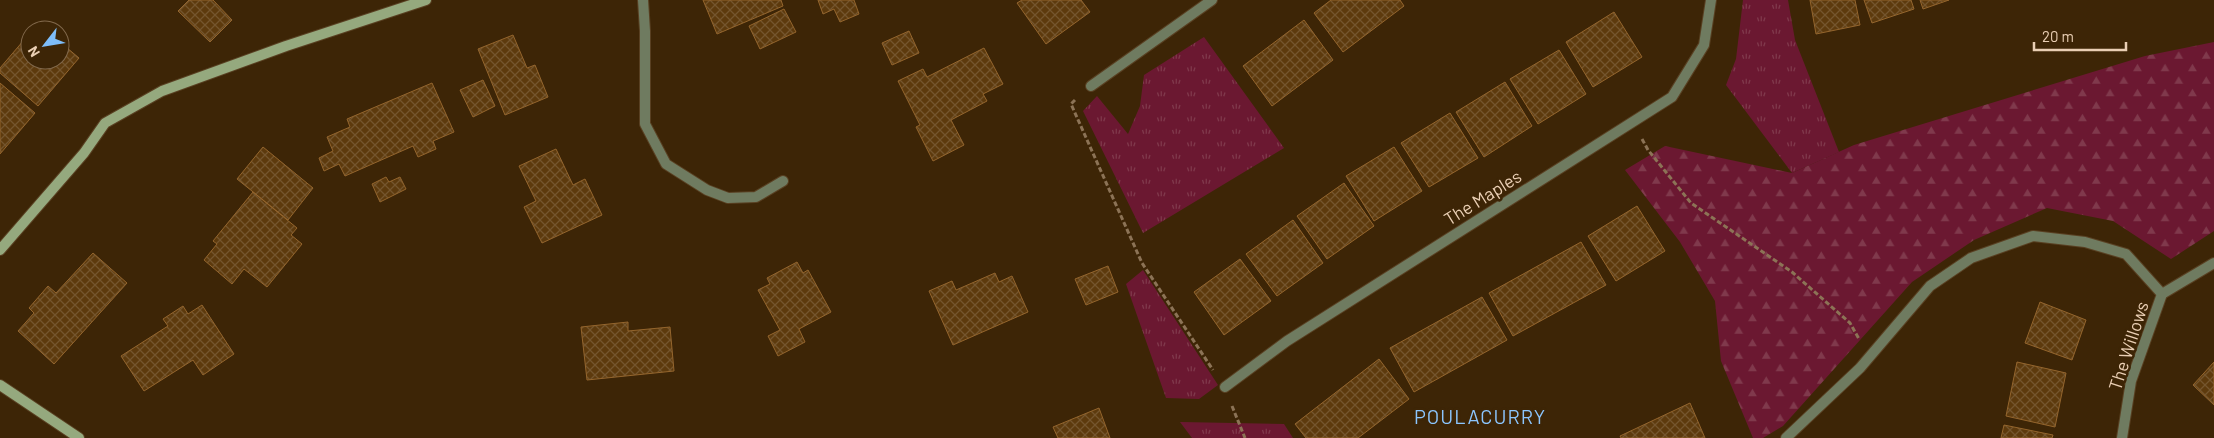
<svg xmlns="http://www.w3.org/2000/svg" width="2214" height="438" font-family="Barlow,sans-serif">
	<defs>
		<pattern id="grass-tufts" width="24" height="20" patternUnits="userSpaceOnUse" patternTransform="scale(1.25)"><rect width="24" height="20" fill="#6b1831"/><path d="M3 7l-1-3M5 7V3M7 7l1-3M15 17l-1-3M17 17v-4M19 17l1-3" fill="none" stroke="#80394c"/></pattern>
		<pattern id="forest-firs" width="22" height="20" patternUnits="userSpaceOnUse" patternTransform="scale(1.25)"><rect width="22" height="20" fill="#6b1831"/><path d="M5 1l3.5 6h-7zM16 11l3.5 6h-7z" fill="#80394c"/></pattern>
		<pattern id="building-cross-hatch" width="8" height="8" patternUnits="userSpaceOnUse" patternTransform="scale(1.25)"><rect width="8" height="8" fill="#5d3a0d"/><path d="M0 0l8 8M0 8l8-8" fill="none" stroke="#74552e"/></pattern>
	</defs>
	<rect width="100%" height="100%" fill="#3d2506"/>
	<path fill="url(#grass-tufts)" d="M 1743,0 L 1788,0 L 1795,40 L 1839,152 L 1792,173 L 1726,85 L 1736,59 Z
		M 1204,37 L 1284,148 L 1143,233 L 1083,111 L 1097,96 L 1128,134 L 1140,106 L 1144,75 Z
		M 1143,270 L 1218,385 L 1199,399 L 1166,398 L 1126,284 Z
		M 1180,422 L 1284,424 L 1293,438 L 1192,438 Z"/>
	<path fill="url(#forest-firs)" d="M 2214,42 L 2214,231 L 2171,259 L 2113,221 L 2047,208 L 1974,240 L 1912,282 L 1783,426 L 1763,438 L 1753,438 L 1721,361 L 1715,301 L 1680,242 L 1625,170 L 1665,146 L 1792,173 L 1854,145 L 2145,56 Z"/>
	<path fill="url(#building-cross-hatch)" stroke="#94652d" d="M 189,0 L 213,0 L 232,20 L 210,42 L 178,11 Z
		M 703,0 L 781,0 L 783,6 L 717,34 Z
		M 818,0 L 854,0 L 859,14 L 840,22 L 834,9 L 823,14 Z
		M 1022,0 L 1081,0 L 1090,12 L 1046,44 L 1017,3 Z
		M 1331,0 L 1400,0 L 1404,6 L 1343,52 L 1314,13 Z
		M 1810,0 L 1855,0 L 1860,25 L 1816,34 Z
		M 1864,0 L 1911,0 L 1914,9 L 1872,23 Z
		M 1920,0 L 1949,0 L 1923,9 Z
		M 784,9 L 796,32 L 760,49 L 749,26 Z
		M 1614,12 L 1642,57 L 1593,87 L 1566,42 Z
		M 1304,20 L 1333,60 L 1272,106 L 1243,66 Z
		M 38,23 L 46,30 L 32,30 Z
		M 909,31 L 919,53 L 892,65 L 882,43 Z
		M 30,33 L 30,60 L 60,60 L 60,42 L 79,58 L 38,106 L 0,73 L 0,68 Z
		M 513,35 L 527,68 L 535,65 L 548,97 L 505,115 L 478,49 Z
		M 984,48 L 1003,84 L 983,94 L 987,101 L 951,120 L 964,145 L 933,161 L 916,127 L 920,125 L 898,81 L 923,69 L 927,77 Z
		M 1559,50 L 1586,94 L 1538,124 L 1510,79 Z
		M 483,80 L 495,106 L 473,117 L 460,90 Z
		M 1505,82 L 1532,126 L 1484,157 L 1456,112 Z
		M 0,83 L 35,113 L 0,154 Z
		M 432,83 L 454,132 L 433,141 L 436,149 L 418,157 L 413,146 L 345,176 L 339,164 L 324,171 L 319,158 L 333,151 L 327,137 L 350,127 L 347,119 Z
		M 1450,113 L 1478,158 L 1429,187 L 1401,143 Z
		M 263,147 L 313,188 L 288,220 L 237,179 Z
		M 1394,147 L 1422,191 L 1374,221 L 1346,176 Z
		M 556,149 L 573,185 L 585,179 L 602,215 L 542,243 L 524,207 L 536,201 L 519,166 Z
		M 386,177 L 389,182 L 400,177 L 406,189 L 380,202 L 372,184 Z
		M 1344,183 L 1374,226 L 1327,259 L 1297,216 Z
		M 253,192 L 297,228 L 291,235 L 302,244 L 267,287 L 244,269 L 232,284 L 204,260 L 217,244 L 213,241 Z
		M 1637,206 L 1665,251 L 1616,281 L 1588,236 Z
		M 1293,220 L 1323,263 L 1277,296 L 1246,254 Z
		M 1581,242 L 1606,285 L 1513,336 L 1489,293 Z
		M 93,253 L 127,283 L 54,364 L 18,331 L 34,313 L 29,308 L 48,286 L 56,293 Z
		M 1240,259 L 1271,301 L 1224,335 L 1194,292 Z
		M 797,262 L 803,273 L 808,270 L 831,312 L 799,329 L 805,342 L 778,356 L 768,336 L 780,330 L 758,290 L 770,284 L 767,278 Z
		M 1108,266 L 1118,292 L 1086,305 L 1075,279 Z
		M 995,273 L 999,282 L 1012,276 L 1028,312 L 953,345 L 929,291 L 952,281 L 956,290 Z
		M 1482,297 L 1507,340 L 1414,392 L 1390,348 Z
		M 2040,302 L 2086,320 L 2072,360 L 2025,343 Z
		M 202,305 L 234,354 L 203,375 L 193,360 L 144,391 L 121,356 L 168,326 L 163,319 L 183,306 L 188,314 Z
		M 628,322 L 628,331 L 670,327 L 674,371 L 587,380 L 581,327 Z
		M 1379,359 L 1409,399 L 1358,438 L 1306,438 L 1295,424 Z
		M 2017,362 L 2066,373 L 2055,427 L 2006,416 Z
		M 2214,362 L 2214,405 L 2193,385 Z
		M 1690,403 L 1705,438 L 1621,438 L 1620,436 Z
		M 1099,408 L 1110,438 L 1058,438 L 1053,427 Z
		M 2004,425 L 2053,435 L 2052,438 L 2001,438 Z"/>
	<g fill="none" stroke-linecap="round" stroke-linejoin="round">
		<g stroke="#594022" stroke-width="12">
			<path id="street" d="M 643,0 L 645,31 L 645,124 L 666,164 L 707,190 L 728,198 L 756,197 L 783,181
				M 1091,86 L 1212,0
				M 1225,387 L 1287,341 L 1672,97 L 1704,45 L 1711,0
				M 1786,438 L 1860,368 L 1930,286 L 1971,258 L 2033,236 L 2085,242 L 2126,254 L 2162,294
				M 2122,438 L 2131,381 L 2162,294 L 2214,263"/>
		</g>
		<g stroke="#594022" stroke-width="12">
			<path id="secondary" d="M 0,250 L 84,153 L 105,123 L 162,91 L 286,46 L 426,0
				M 0,385 L 79,438"/>
		</g>
		<path stroke="#8c7356" stroke-width="3" stroke-dasharray="5 2.5" stroke-linecap="butt" d="M 1075,100 L 1071,104 L 1142,263 L 1213,370
			M 1642,139 L 1648,150 L 1691,203 L 1792,272 L 1850,323 L 1859,339
			M 1232,406 L 1245,438"/>
		<use href="#street" stroke="#6f7b60" stroke-width="10"/>
		<use href="#secondary" stroke="#95a97e" stroke-width="10"/>
	</g>
	<g text-anchor="middle" stroke-width="5" stroke-linejoin="round" paint-order="stroke">
		<g font-size="18" fill="#eacfb4" stroke="#3d2506">
			<text transform="translate(1483 198) rotate(-32)" y="6">The Maples</text>
			<text transform="translate(2129 346) rotate(-72)" y="6">The Willows</text>
		</g>
		<g font-size="20" letter-spacing="1" fill="#8cc6fe" stroke="#3d2506">
			<text x="1480" y="424">POULACURRY</text>
		</g>
	</g>
	<g transform="translate(45 45) rotate(239)"><circle r="24" fill="#3d2506" stroke="#82694c"/>
	<path d="M0-4L9 19L0 12L-9 19Z" fill="#7ebdf9"/>
	<text y="-8" font-size="14" font-weight="bold" text-anchor="middle" fill="#eacfb4">N</text>
	</g>
	<path d="M2034 42v8h92v-8" fill="none" stroke="#eacfb4" stroke-width="2.5"/>
	<text x="2042" y="42" font-size="15" fill="#eacfb4" stroke="#3d2506" stroke-width="4" paint-order="stroke">20 m</text>
</svg>
